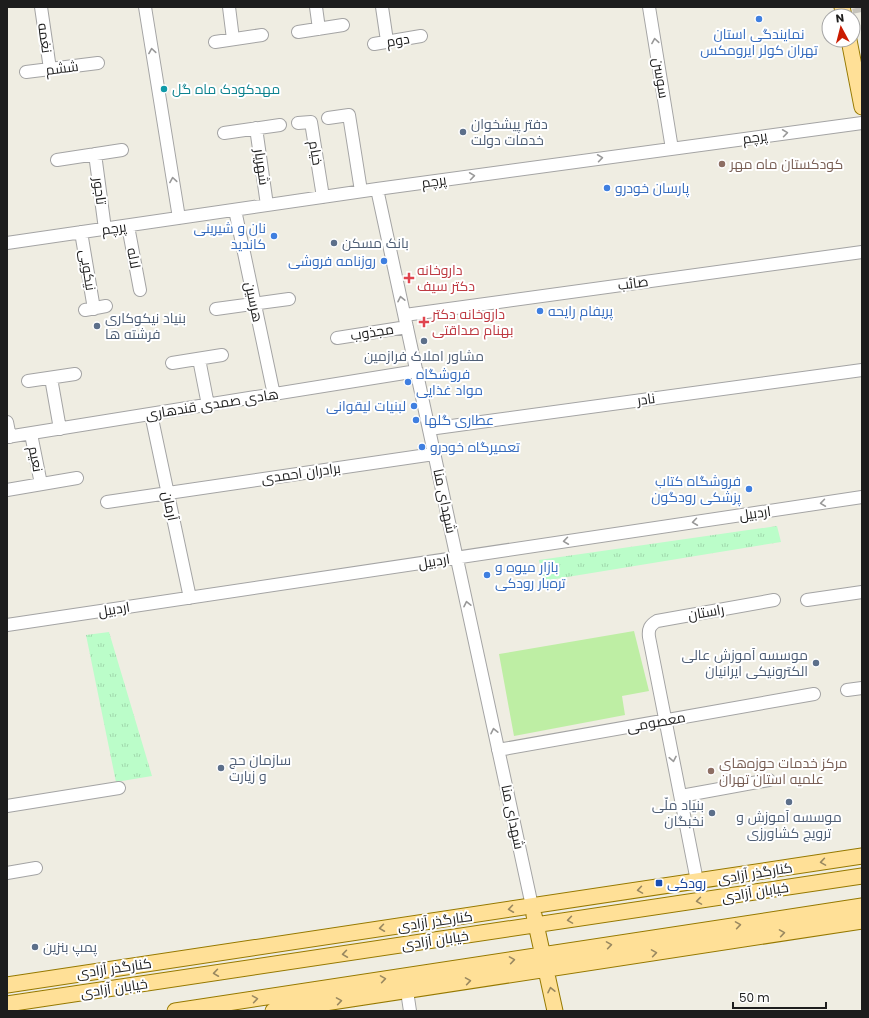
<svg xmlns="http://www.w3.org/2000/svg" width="869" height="1018" font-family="Poppins,Cairo,sans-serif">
	<defs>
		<pattern id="park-tufts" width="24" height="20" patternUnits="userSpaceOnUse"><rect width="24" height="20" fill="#bbfdc9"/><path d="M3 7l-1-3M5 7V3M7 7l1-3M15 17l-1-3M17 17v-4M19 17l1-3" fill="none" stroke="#a0d8ac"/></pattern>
	</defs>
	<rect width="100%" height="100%" fill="#efede2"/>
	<path fill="url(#park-tufts)" d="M 777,526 L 781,542 L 543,581 L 539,560 Z
		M 109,632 L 152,776 L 116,782 L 86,635 Z"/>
	<path fill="#beeea4" d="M 634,631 L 649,691 L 622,696 L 625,715 L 514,736 L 499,654 Z"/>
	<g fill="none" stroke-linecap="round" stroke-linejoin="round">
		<path stroke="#c5c3bb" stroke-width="18" stroke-dasharray="18 9" stroke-linecap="butt" d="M 861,7 L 862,12"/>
		<g stroke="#a4a4a4" stroke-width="14">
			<path id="minor" d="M 41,7 L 50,69
				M 145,7 L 179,218
				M 229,7 L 233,39
				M 316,7 L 319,29
				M 382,7 L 387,41
				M 649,7 L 672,149
				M 298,32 L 343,25
				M 215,42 L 262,35
				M 374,44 L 421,36
				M 26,72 L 98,63
				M 328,118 L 349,115 L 361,191
				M 298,123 L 311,122 L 323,197
				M 256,128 L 267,205
				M 224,133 L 280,125
				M 95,154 L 105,229
				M 57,160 L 122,150
				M 377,189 L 532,906
				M 235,210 L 274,395
				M 128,226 L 140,290
				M 81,232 L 94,309
				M 7,243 L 377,189 L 862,123
				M 216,309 L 289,299
				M 85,310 L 106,306
				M 405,315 L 862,252
				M 337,338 L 407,327
				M 199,359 L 208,405
				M 172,363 L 222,355
				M 51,378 L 60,429
				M 28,381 L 75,374
				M 151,414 L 190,598
				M 7,422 L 10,437
				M 429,429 L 862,370
				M 31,434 L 41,484
				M 7,437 L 417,371
				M 7,490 L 77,478
				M 107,502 L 434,454
				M 807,600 L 862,592
				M 7,625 L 862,497
				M 847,690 L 862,688
				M 498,750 L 814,694
				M 681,796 L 769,780
				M 7,806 L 119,788
				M 7,873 L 36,868
				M 697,881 L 649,637 C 648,629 650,625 657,621 L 774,600
				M 407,991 L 410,1011"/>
		</g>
		<g stroke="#967900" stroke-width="17">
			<path id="major" d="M 842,7 L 844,16
				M 849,40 L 862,107
				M 534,915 L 555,1011
				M 7,985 L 862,856
				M 7,1004 L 862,876
				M 175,1011 L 862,906
				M 273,1011 L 862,921"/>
		</g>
		<use href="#minor" stroke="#fff" stroke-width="12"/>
		<use href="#major" stroke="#ffe097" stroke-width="15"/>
	</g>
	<defs><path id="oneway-chevron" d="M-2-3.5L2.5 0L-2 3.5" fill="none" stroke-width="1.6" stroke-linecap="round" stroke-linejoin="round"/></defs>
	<g stroke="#999">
		<use href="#oneway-chevron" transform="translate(655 41) rotate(-99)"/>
		<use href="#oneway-chevron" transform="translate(152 51) rotate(-99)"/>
		<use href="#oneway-chevron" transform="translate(785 133) rotate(-8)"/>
		<use href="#oneway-chevron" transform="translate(600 158) rotate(-8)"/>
		<use href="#oneway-chevron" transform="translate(472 176) rotate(-8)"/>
		<use href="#oneway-chevron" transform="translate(173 180) rotate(-99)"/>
		<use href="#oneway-chevron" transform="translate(401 299) rotate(-102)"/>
		<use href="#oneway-chevron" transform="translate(823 503) rotate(172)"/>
		<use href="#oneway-chevron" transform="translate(695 522) rotate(172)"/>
		<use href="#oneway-chevron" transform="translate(566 541) rotate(172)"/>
		<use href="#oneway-chevron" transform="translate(467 604) rotate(-102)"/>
		<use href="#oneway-chevron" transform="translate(494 731) rotate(-102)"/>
		<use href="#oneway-chevron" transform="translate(673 759) rotate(79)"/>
	</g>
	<g stroke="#998860">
		<use href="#oneway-chevron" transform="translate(823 862) rotate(171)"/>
		<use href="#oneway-chevron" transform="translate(640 890) rotate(171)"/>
		<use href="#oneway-chevron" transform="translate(699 901) rotate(171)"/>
		<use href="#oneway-chevron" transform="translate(511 909) rotate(172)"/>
		<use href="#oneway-chevron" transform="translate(570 920) rotate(171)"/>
		<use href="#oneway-chevron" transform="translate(738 925) rotate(-9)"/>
		<use href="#oneway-chevron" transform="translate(382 928) rotate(172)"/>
		<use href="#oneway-chevron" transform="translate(782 933) rotate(-9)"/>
		<use href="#oneway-chevron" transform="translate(609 945) rotate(-9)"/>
		<use href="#oneway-chevron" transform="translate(654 953) rotate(-9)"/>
		<use href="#oneway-chevron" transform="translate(345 954) rotate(172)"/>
		<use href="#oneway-chevron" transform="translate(512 960) rotate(-9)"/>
		<use href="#oneway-chevron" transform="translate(216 973) rotate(172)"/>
		<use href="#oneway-chevron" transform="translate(383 979) rotate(-9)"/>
		<use href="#oneway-chevron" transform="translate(468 981) rotate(-9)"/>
		<use href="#oneway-chevron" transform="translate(551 990) rotate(-102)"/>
		<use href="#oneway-chevron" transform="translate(255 999) rotate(-9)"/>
		<use href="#oneway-chevron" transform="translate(339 1001) rotate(-9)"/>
	</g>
	<g fill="#3f7fe0" stroke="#fff" stroke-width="1.5">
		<circle cx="759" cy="19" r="4"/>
		<circle cx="607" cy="188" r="4"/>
		<circle cx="274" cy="236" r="4"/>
		<circle cx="384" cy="261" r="4"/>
		<circle cx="540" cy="311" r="4"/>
		<circle cx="408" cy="382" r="4"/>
		<circle cx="414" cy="406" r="4"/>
		<circle cx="416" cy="420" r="4"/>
		<circle cx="422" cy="447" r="4"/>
		<circle cx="749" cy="489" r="4"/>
		<circle cx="487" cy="575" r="4"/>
	</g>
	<circle fill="#0f9aa8" stroke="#fff" stroke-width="1.5" cx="164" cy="89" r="4"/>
	<g fill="#5c6f8a" stroke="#fff" stroke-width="1.5">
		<circle cx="463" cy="132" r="4"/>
		<circle cx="334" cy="243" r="4"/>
		<circle cx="97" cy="326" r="4"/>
		<circle cx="424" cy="341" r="4"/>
		<circle cx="816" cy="663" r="4"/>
		<circle cx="221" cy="768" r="4"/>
		<circle cx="789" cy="802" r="4"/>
		<circle cx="712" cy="813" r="4"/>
		<circle cx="35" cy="947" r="4"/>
	</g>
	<g fill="#8d6e63" stroke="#fff" stroke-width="1.5">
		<circle cx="722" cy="164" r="4"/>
		<circle cx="711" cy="771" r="4"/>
	</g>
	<g fill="#e0444e" stroke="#fff" stroke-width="1.5">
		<path d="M407 272h4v4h4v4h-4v4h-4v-4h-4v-4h4z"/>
		<path d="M422 316h4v4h4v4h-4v4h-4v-4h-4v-4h4z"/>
	</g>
	<rect fill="#1a4fb4" stroke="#fff" stroke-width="1.5" x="655" y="879" width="8" height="8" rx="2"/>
	<g text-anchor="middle" stroke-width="4" stroke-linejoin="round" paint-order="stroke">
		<g font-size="14" fill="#366cbe" stroke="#fff" text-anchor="start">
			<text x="759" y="39" text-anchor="middle">نمایندگی استان<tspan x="759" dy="16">تهران کولر ایرومکس</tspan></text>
			<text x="615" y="193">پارسان خودرو</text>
			<text x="266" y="233" text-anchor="end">نان و شیرینی<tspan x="266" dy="16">کاندید</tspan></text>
			<text x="376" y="266" text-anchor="end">روزنامه فروشی</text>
			<text x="548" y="316">پریفام رایحه</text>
			<text x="416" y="379">فروشگاه<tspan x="416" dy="16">مواد غذایی</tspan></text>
			<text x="406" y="411" text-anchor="end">لبنیات لیقوانی</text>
			<text x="424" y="425">عطاری گلها</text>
			<text x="430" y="452">تعمیرگاه خودرو</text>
			<text x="741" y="486" text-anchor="end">فروشگاه کتاب<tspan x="741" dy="16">پزشکی رودگون</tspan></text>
			<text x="495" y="572">بازار میوه و<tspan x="495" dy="16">تره‌بار رودکی</tspan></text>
		</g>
		<g font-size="14" fill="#1d1d1d" stroke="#fff">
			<text transform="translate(45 38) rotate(82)" y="5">نغمه</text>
			<text transform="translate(398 40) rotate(-9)" y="5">دوم</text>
			<text transform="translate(62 68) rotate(-7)" y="5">ششم</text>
			<text transform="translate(661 78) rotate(81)" y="5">سوسن</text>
			<text transform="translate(755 137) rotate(-8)" y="5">پرچم</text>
			<text transform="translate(316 153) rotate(81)" y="5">خیام</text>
			<text transform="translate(262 167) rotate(82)" y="5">شهریار</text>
			<text transform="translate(434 181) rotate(-8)" y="5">پرچم</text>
			<text transform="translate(100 191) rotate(83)" y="5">تاجور</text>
			<text transform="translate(114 228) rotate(-8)" y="5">پرچم</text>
			<text transform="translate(134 258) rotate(79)" y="5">لاله</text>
			<text transform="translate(88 270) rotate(81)" y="5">نیکویی</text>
			<text transform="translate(633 283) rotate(-8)" y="5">صائب</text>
			<text transform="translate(254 302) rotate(78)" y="5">هرسین</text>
			<text transform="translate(372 332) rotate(-9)" y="5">مجذوب</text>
			<text transform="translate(646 399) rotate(-8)" y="5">نادر</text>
			<text transform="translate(212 404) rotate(-9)" y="5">هادی صمدی قندهاری</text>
			<text transform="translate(36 459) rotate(79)" y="5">نعیم</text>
			<text transform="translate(301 473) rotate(-8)" y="5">برادران احمدی</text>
			<text transform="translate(445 501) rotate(78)" y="5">شهدای منا</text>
			<text transform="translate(170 506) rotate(78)" y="5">آرمان</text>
			<text transform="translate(755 513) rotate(-8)" y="5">اردبیل</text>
			<text transform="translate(434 561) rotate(-9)" y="5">اردبیل</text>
			<text transform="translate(114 609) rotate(-9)" y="5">اردبیل</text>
			<text transform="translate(706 612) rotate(-10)" y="5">راستان</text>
			<text transform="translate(656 722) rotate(-10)" y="5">معصومی</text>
			<text transform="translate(513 817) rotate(78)" y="5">شهدای منا</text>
			<text transform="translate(755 873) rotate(-9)" y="5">کنارگذر آزادی</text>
			<text transform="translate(755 892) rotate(-9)" y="5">خیابان آزادی</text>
			<text transform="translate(435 921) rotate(-8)" y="5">کنارگذر آزادی</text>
			<text transform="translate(435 940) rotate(-8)" y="5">خیابان آزادی</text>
			<text transform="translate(114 968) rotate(-8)" y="5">کنارگذر آزادی</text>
			<text transform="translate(114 988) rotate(-8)" y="5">خیابان آزادی</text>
		</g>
		<g font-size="14" fill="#0d838f" stroke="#fff" text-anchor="start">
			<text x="172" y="94">مهدکودک ماه گل</text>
		</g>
		<g font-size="14" fill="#4e5e75" stroke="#fff" text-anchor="start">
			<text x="471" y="129">دفتر پیشخوان<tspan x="471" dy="16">خدمات دولت</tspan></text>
			<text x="342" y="248">بانک مسکن</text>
			<text x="105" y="323">بنیاد نیکوکاری<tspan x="105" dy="16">فرشته ها</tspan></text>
			<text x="424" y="361" text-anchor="middle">مشاور املاک فرازمین</text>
			<text x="808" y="660" text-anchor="end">موسسه آموزش عالی<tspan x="808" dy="16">الکترونیکی ایرانیان</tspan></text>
			<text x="229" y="765">سازمان حج<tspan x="229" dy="16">و زیارت</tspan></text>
			<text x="704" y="810" text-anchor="end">بنیاد ملّی<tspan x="704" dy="16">نخبگان</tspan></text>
			<text x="789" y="822" text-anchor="middle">موسسه آموزش و<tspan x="789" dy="16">ترویج کشاورزی</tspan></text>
			<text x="43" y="952">پمپ بنزین</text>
		</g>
		<g font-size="14" fill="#785e54" stroke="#fff" text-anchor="start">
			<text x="730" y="169">کودکستان ماه مهر</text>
			<text x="719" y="768">مرکز خدمات حوزه‌های<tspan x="719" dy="16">علمیه استان تهران</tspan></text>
		</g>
		<g font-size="14" fill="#be3a42" stroke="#fff" text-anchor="start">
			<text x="417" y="275">داروخانه<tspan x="417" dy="16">دکتر سیف</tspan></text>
			<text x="432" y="319">داروخانه دکتر<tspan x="432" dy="16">بهنام صداقتی</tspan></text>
		</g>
		<g font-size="14" fill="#164399" stroke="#fff" text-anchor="start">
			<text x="667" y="888">رودکی</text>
		</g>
	</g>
	<rect width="869" height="1018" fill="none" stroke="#1d1d1d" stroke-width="16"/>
	<g transform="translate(841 28) rotate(353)"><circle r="19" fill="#ffffff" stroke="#a5a5a5"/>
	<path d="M0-3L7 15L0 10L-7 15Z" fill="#ca1b00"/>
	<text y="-6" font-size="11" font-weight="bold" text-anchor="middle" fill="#1d1d1d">N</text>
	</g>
	<path d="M733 1002v6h93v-6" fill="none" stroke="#1d1d1d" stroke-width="2"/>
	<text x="739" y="1002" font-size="12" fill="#1d1d1d" stroke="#ffffff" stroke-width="3" paint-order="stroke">50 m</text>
</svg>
